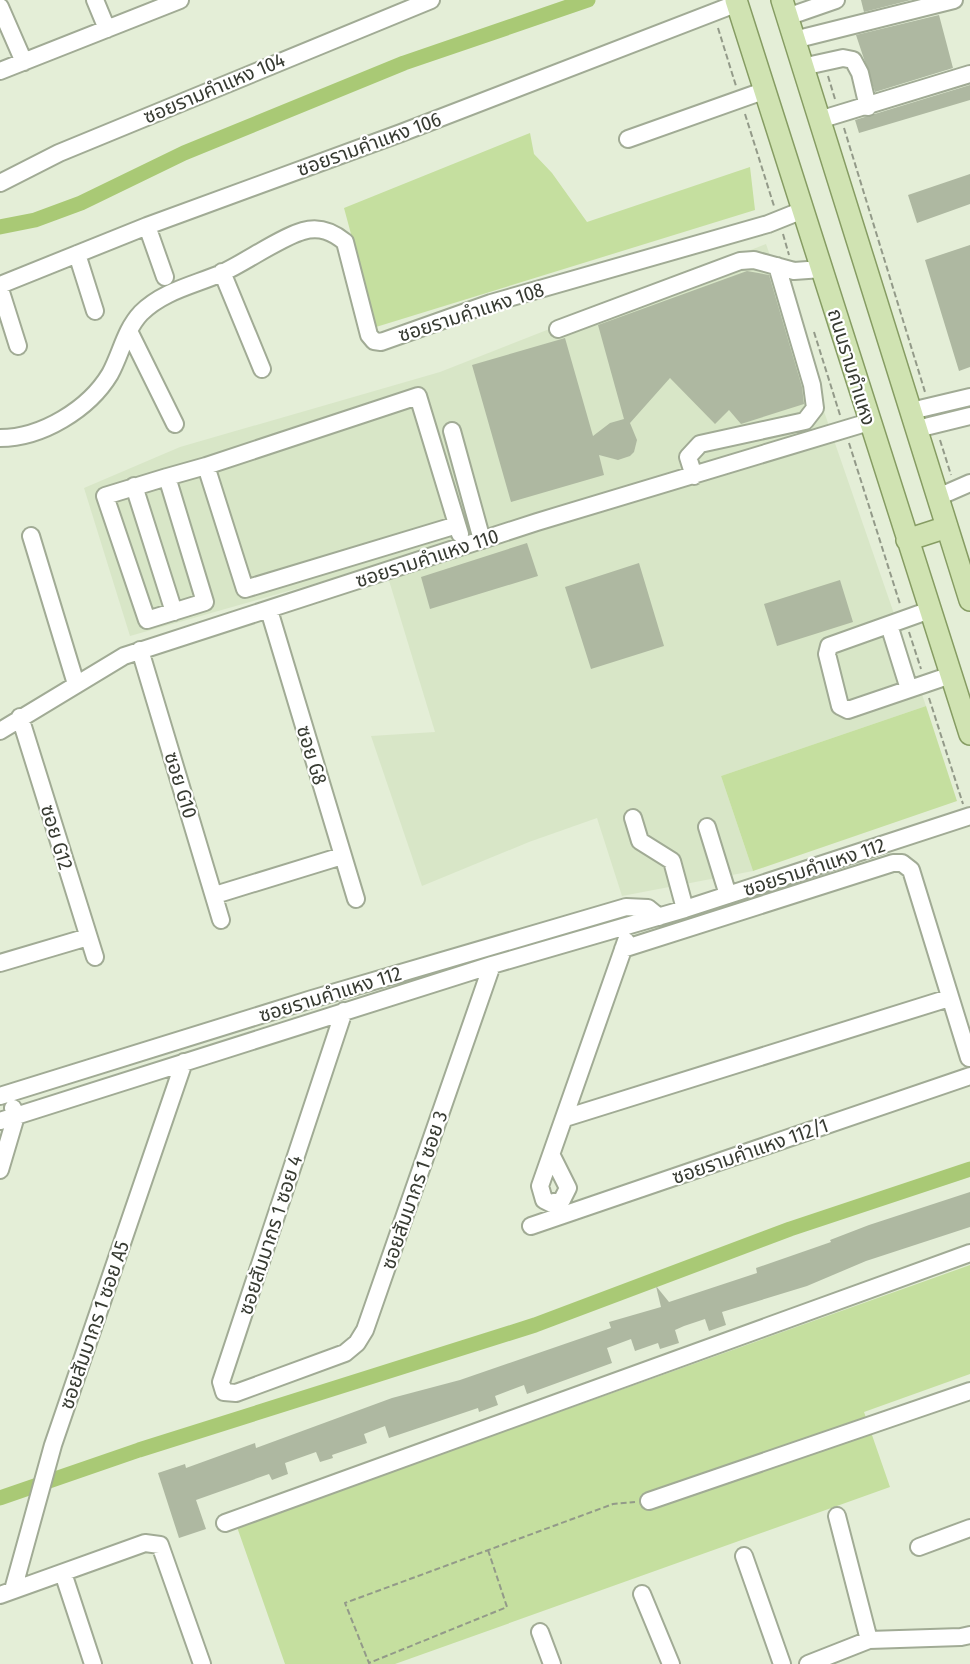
<svg xmlns="http://www.w3.org/2000/svg" width="970" height="1664" font-family="'Fira Sans Condensed','Noto Sans Thai',sans-serif">
	<rect width="100%" height="100%" fill="#e4eed7"/>
	<path fill="#d8e6c7" d="M 766,244 L 926,706 L 721,776 L 753,871 L 622,896 L 597,818 L 529,842 L 422,886 L 371,736 L 435,732 L 384,564 L 130,636 L 84,488 L 180,447 L 440,372 Z"/>
	<path fill="#c5df9f" d="M 530,133 L 534,154 L 552,173 L 587,222 L 750,167 L 755,210 L 376,327 L 344,208 Z
		M 926,706 L 957,801 L 753,871 L 721,776 Z
		M 970,1265 L 970,1374 L 864,1412 L 890,1487 L 395,1664 L 285,1664 L 237,1527 Z"/>
	<g fill="none" stroke-linecap="round" stroke-linejoin="round">
		<path stroke="#a9c975" stroke-width="15" d="M 0,227 L 35,220 L 81,203 L 184,153 L 404,63 L 588,0
			M 0,1498 L 139,1450 L 535,1325 L 790,1229 L 970,1169"/>
	</g>
	<path fill="#aeb8a1" d="M 861,0 L 911,0 L 864,12 Z
		M 939,15 L 953,68 L 875,92 L 856,35 Z
		M 970,85 L 970,100 L 859,133 L 855,120 Z
		M 970,174 L 970,204 L 917,223 L 908,195 Z
		M 970,245 L 970,367 L 959,371 L 925,260 Z
		M 747,271 L 769,275 L 802,387 L 804,404 L 741,424 L 729,410 L 715,424 L 670,378 L 630,423 L 637,440 L 634,452 L 630,456 L 618,460 L 599,455 L 604,475 L 511,502 L 472,365 L 565,338 L 593,436 L 610,423 L 624,419 L 598,325 Z
		M 527,543 L 538,576 L 430,609 L 421,577 Z
		M 639,563 L 664,646 L 591,669 L 565,587 Z
		M 840,580 L 853,622 L 777,646 L 764,604 Z
		M 970,1192 L 970,1227 L 866,1261 L 807,1286 L 722,1312 L 726,1325 L 709,1331 L 705,1319 L 684,1326 L 675,1330 L 679,1343 L 660,1349 L 658,1343 L 635,1351 L 631,1339 L 607,1348 L 612,1363 L 527,1394 L 524,1385 L 495,1396 L 498,1405 L 479,1412 L 478,1408 L 389,1438 L 385,1426 L 364,1434 L 367,1443 L 332,1455 L 333,1458 L 320,1462 L 316,1452 L 285,1463 L 288,1474 L 272,1480 L 269,1474 L 196,1500 L 206,1529 L 179,1538 L 158,1473 L 185,1464 L 186,1468 L 255,1443 L 256,1448 L 392,1398 L 460,1380 L 611,1328 L 609,1322 L 661,1307 L 656,1286 L 669,1302 L 757,1273 L 756,1268 L 831,1242 L 830,1240 L 869,1225 Z"/>
	<g fill="none" stroke-linecap="round" stroke-linejoin="round">
		<g stroke="#a1ab95" stroke-width="20">
			<path id="minor" d="M 95,0 L 107,29
				M 0,7 L 24,62
				M 787,17 L 836,0
				M 794,40 L 954,0
				M 802,67 L 843,58 L 853,60 L 860,73 L 868,107
				M 0,71 L 180,0
				M 819,120 L 970,74
				M 628,139 L 766,90
				M 0,183 L 59,153 L 431,0
				M 147,226 L 165,277
				M 77,254 L 95,311
				M 222,272 L 262,369
				M 0,285 L 147,226 L 401,133 L 738,3
				M 0,289 L 18,346
				M 558,329 L 740,261 L 754,260 L 794,271 L 822,269
				M 129,331 L 175,424
				M 911,411 L 970,397
				M 917,429 L 970,416
				M 452,431 L 482,540
				M 0,438 C 42,438 89,409 110,374 C 121,354 125,330 141,313 C 163,291 194,285 222,273 C 246,262 281,237 303,231 C 320,226 333,232 345,242 L 369,335 L 374,341 L 381,342 L 491,303 L 768,224 L 803,210
				M 206,466 L 418,396 L 460,534
				M 694,476 L 688,457 L 700,444 L 805,421 L 815,408 L 812,385 L 777,266
				M 167,477 L 105,496 L 147,620 L 205,602 L 167,477 L 206,466 L 245,589 L 457,525
				M 134,486 L 174,612
				M 938,497 L 970,483
				M 31,536 L 76,684
				M 269,610 L 356,899
				M 930,610 L 829,646 L 827,654 L 840,706 L 848,710 L 951,675
				M 889,625 L 909,689
				M 140,650 L 221,920
				M 20,717 L 95,957
				M 0,731 L 124,656 L 537,522 L 869,422
				M 633,818 L 640,841 L 672,861 L 685,909
				M 707,827 L 728,895
				M 215,895 L 342,856
				M 623,949 L 893,863 L 902,863 L 911,870 L 969,1058
				M 0,963 L 88,937
				M 344,1011 L 221,1382 L 224,1392 L 236,1393 L 345,1353 L 357,1343 L 365,1330 L 492,965
				M 0,1096 L 312,999 L 626,907 L 648,908 L 659,917
				M 565,1118 L 949,998
				M 0,1121 L 492,965 L 685,909 L 970,816
				M 552,1156 L 568,1188 L 562,1200 L 550,1203 L 544,1200 L 540,1186 L 626,941
				M 0,1170 L 16,1116 L 13,1108
				M 531,1226 L 970,1076
				M 649,1501 L 970,1391
				M 837,1516 L 869,1640
				M 225,1523 L 970,1253
				M 919,1547 L 970,1528
				M 744,1556 L 782,1664
				M 63,1573 L 93,1664
				M 13,1590 L 53,1445 L 184,1062
				M 642,1594 L 671,1664
				M 0,1595 L 145,1543 L 160,1545 L 202,1664
				M 540,1632 L 552,1664
				M 808,1664 L 869,1640 L 961,1637 L 970,1635"/>
		</g>
		<g stroke="#869c63" stroke-width="24">
			<path id="major" d="M 736,0 L 970,734
				M 782,0 L 970,600
				M 907,540 L 947,527"/>
		</g>
		<path stroke="#939a89" stroke-width="2" stroke-dasharray="6 3" stroke-linecap="butt" d="M 718,28 L 736,86
			M 828,76 L 835,99
			M 745,114 L 774,206
			M 844,128 L 925,392
			M 783,234 L 789,255
			M 814,332 L 840,415
			M 940,440 L 951,475
			M 849,443 L 900,604
			M 909,632 L 921,669
			M 929,698 L 963,804
			M 488,1550 L 507,1607 L 369,1663 L 345,1603 L 613,1504 L 635,1502"/>
		<use href="#minor" stroke="#fff" stroke-width="16"/>
		<use href="#major" stroke="#d0e3b2" stroke-width="21"/>
	</g>
	<g text-anchor="middle" stroke-width="4.5" stroke-linejoin="round" paint-order="stroke">
		<g font-size="20" fill="#373b32" stroke="#fff">
			<text transform="translate(214 88) rotate(-23)" y="7">ซอยรามคําแหง 104</text>
			<text transform="translate(369 144) rotate(-20)" y="7">ซอยรามคําแหง 106</text>
			<text transform="translate(471 312) rotate(-18)" y="7">ซอยรามคำแหง 108</text>
			<text transform="translate(852 367) rotate(73)" y="7">ถนนรามคำแหง</text>
			<text transform="translate(427 558) rotate(-18)" y="7">ซอยรามคำแหง 110</text>
			<text transform="translate(312 755) rotate(73)" y="7">ซอย G8</text>
			<text transform="translate(181 785) rotate(73)" y="7">ซอย G10</text>
			<text transform="translate(57 837) rotate(73)" y="7">ซอย G12</text>
			<text transform="translate(814 867) rotate(-18)" y="7">ซอยรามคำแหง 112</text>
			<text transform="translate(330 994) rotate(-17)" y="7">ซอยรามคำแหง 112</text>
			<text transform="translate(750 1151) rotate(-19)" y="7">ซอยรามคำแหง 112/1</text>
			<text transform="translate(414 1190) rotate(-71)" y="7">ซอยสัมมากร 1 ซอย 3</text>
			<text transform="translate(270 1235) rotate(-72)" y="7">ซอยสัมมากร 1 ซอย 4</text>
			<text transform="translate(94 1325) rotate(-71)" y="7">ซอยสัมมากร 1 ซอย A5</text>
		</g>
	</g>
</svg>
